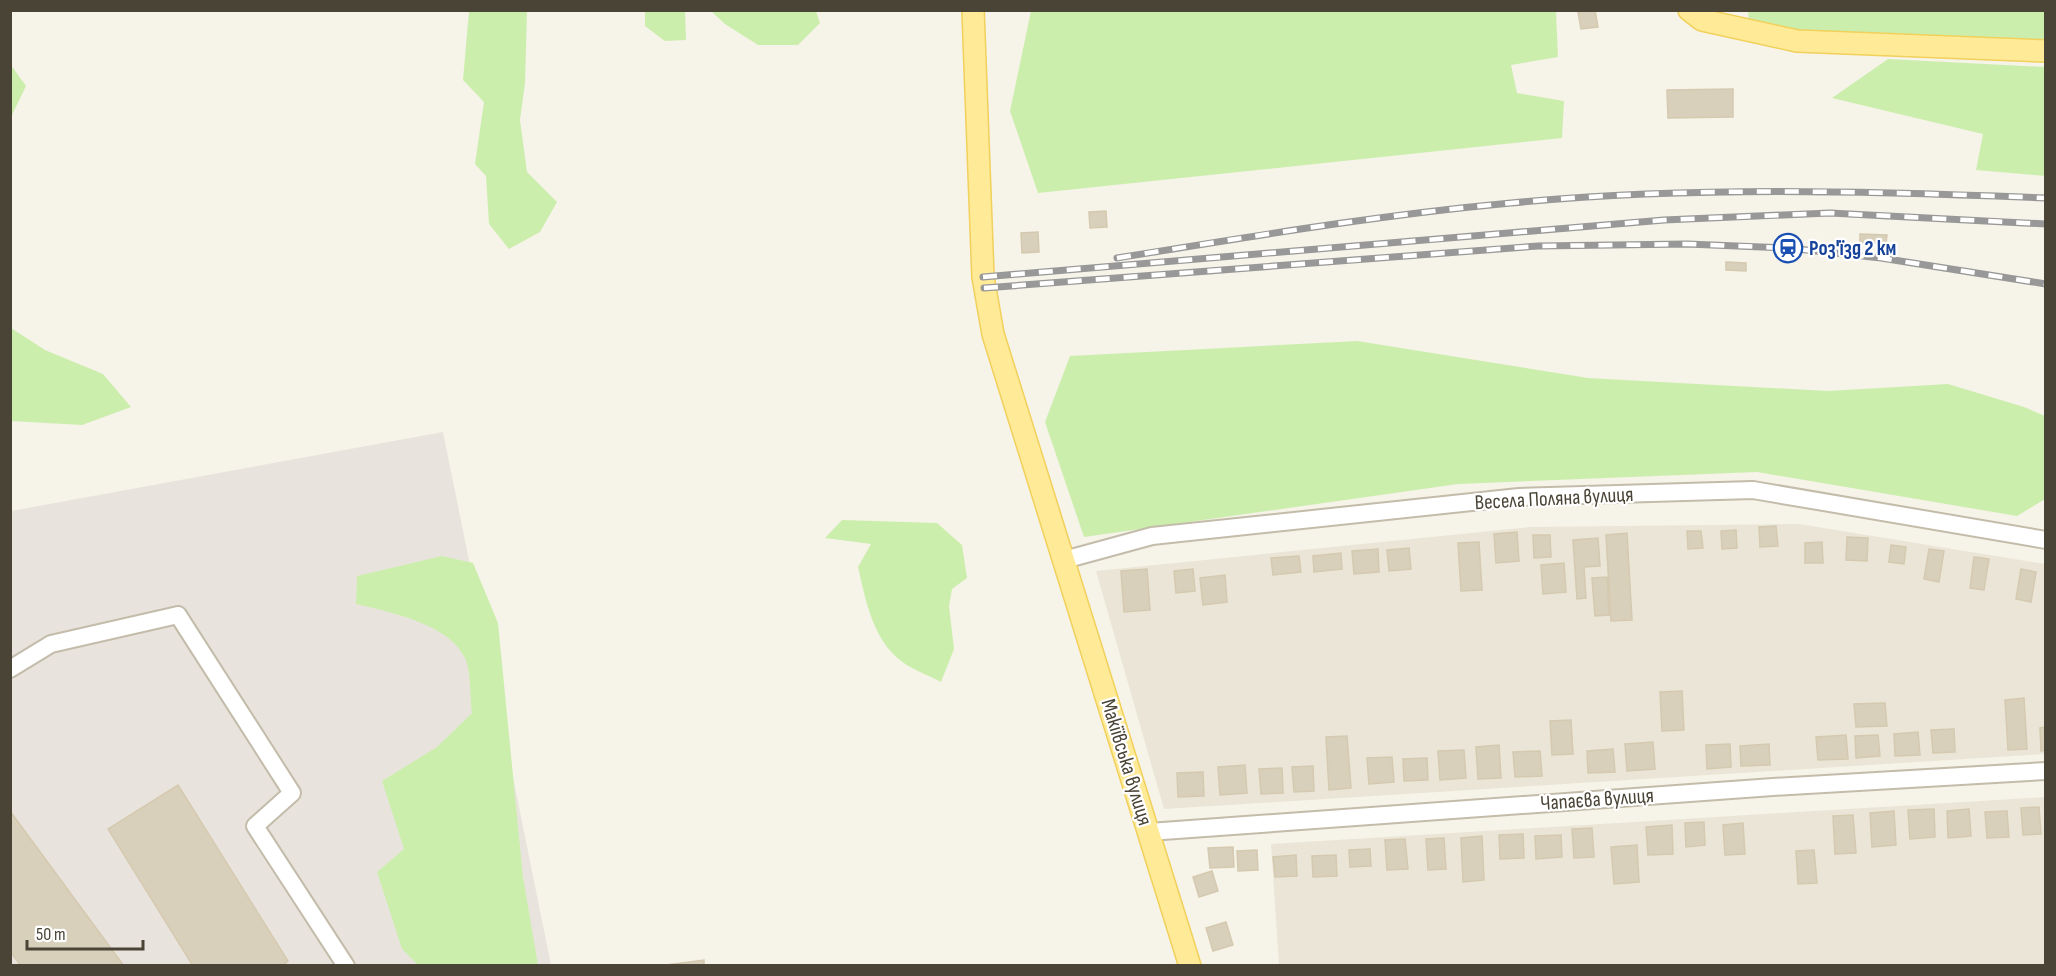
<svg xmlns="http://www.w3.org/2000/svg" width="2056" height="976" font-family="'Sofia Sans Condensed',sans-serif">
	<rect width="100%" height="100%" fill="#f6f3e8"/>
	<path fill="#eae5d6" d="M 1799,524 L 2045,564 L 2045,754 L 1164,809 L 1096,571 L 1530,527 Z
		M 2045,797 L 2045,965 L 1279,965 L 1271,844 Z"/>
	<path fill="#e8e4dd" d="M 443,432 L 551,965 L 11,966 L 11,511 Z"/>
	<path fill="#cceead" d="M 469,11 L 527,11 L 525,83 L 520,120 L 527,172 L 557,202 L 540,232 L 509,249 L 489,224 L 486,176 L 475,164 L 484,102 L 463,80 Z
		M 645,11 L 685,11 L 686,40 L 665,41 L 645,26 Z
		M 711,11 L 816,11 L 820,23 L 798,45 L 758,45 L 725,24 Z
		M 1031,11 L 1556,11 L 1558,57 L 1511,65 L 1517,93 L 1564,101 L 1562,138 L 1038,193 L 1010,111 Z
		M 1748,11 L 2045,11 L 2045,40 L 1797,41 L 1750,31 Z
		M 1888,59 L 2045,67 L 2045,176 L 1976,170 L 1983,134 L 1832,98 Z
		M 11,65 L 26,86 L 11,117 Z
		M 11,328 L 45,350 L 103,374 L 131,407 L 82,425 L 11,421 Z
		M 1357,341 L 1588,378 L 1828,391 L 1948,384 L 2024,407 L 2045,416 L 2045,499 L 2017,516 L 1757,472 L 1458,484 L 1084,537 L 1045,422 L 1070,356 Z
		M 842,520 L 937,523 L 962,545 L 967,578 L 952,589 L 949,606 L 954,649 L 941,682 C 930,676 918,672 907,665 C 874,645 866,602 858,567 L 871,544 L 825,538 Z
		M 442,556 L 473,563 L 498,623 L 523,877 L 538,965 L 418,965 L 402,949 L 377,872 L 404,849 L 382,781 L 437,747 L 472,713 C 470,699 471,670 465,658 C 449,624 390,612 356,604 L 357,576 Z"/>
	<path fill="#d9d0bc" stroke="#d5c9af" stroke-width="1.5" d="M 1595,10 L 1598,27 L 1581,29 L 1578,12 Z
		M 1733,89 L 1733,117 L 1668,118 L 1667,90 Z
		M 1106,211 L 1107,227 L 1090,228 L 1089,212 Z
		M 1038,232 L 1039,252 L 1022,253 L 1021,233 Z
		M 1860,234 L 1887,235 L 1886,243 L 1860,242 Z
		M 1726,262 L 1746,263 L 1746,271 L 1726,270 Z
		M 1776,526 L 1778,546 L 1760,547 L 1759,527 Z
		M 1736,530 L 1737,548 L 1722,549 L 1721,531 Z
		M 1687,531 L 1701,531 L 1703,548 L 1688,549 Z
		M 1517,532 L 1519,561 L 1496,563 L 1494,534 Z
		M 1627,533 L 1632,620 L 1611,621 L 1606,535 Z
		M 1533,535 L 1550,535 L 1551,557 L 1534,558 Z
		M 1847,537 L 1868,538 L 1867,561 L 1846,560 Z
		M 1598,538 L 1600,566 L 1584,567 L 1586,598 L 1577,599 L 1573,540 Z
		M 1479,542 L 1482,590 L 1461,591 L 1458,543 Z
		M 1822,542 L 1823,563 L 1805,563 L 1805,543 Z
		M 1891,545 L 1906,547 L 1904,564 L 1889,562 Z
		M 1409,548 L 1411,569 L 1389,571 L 1387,550 Z
		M 1378,549 L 1379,572 L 1354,574 L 1352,551 Z
		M 1929,549 L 1944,551 L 1939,582 L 1924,579 Z
		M 1341,553 L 1342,569 L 1314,572 L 1313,556 Z
		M 1299,556 L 1301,572 L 1273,575 L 1271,558 Z
		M 1974,557 L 1989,559 L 1984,590 L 1970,588 Z
		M 1564,563 L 1566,592 L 1543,594 L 1541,565 Z
		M 1147,569 L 1150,610 L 1124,612 L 1121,571 Z
		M 1193,569 L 1195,591 L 1176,593 L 1174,571 Z
		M 2021,569 L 2036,572 L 2031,602 L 2016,599 Z
		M 1225,575 L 1227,602 L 1203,605 L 1200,578 Z
		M 1607,577 L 1609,615 L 1595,616 L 1592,578 Z
		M 1682,691 L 1684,730 L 1662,731 L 1660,692 Z
		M 2024,698 L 2027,749 L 2008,750 L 2005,700 Z
		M 1885,703 L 1887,726 L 1856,727 L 1854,704 Z
		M 1571,720 L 1573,754 L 1552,755 L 1550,721 Z
		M 2046,727 L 2046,750 L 2041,751 L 2040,728 Z
		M 1954,729 L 1955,752 L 1933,753 L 1931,730 Z
		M 1918,732 L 1920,755 L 1895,756 L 1894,734 Z
		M 1846,735 L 1848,759 L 1818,760 L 1816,737 Z
		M 1878,735 L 1880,756 L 1856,758 L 1855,736 Z
		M 1347,736 L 1351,788 L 1329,790 L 1326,737 Z
		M 1653,742 L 1655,769 L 1627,771 L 1625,744 Z
		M 1730,744 L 1731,767 L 1707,769 L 1706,745 Z
		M 1769,744 L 1770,765 L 1741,766 L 1740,746 Z
		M 1499,745 L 1501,778 L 1478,779 L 1476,747 Z
		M 1613,749 L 1615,772 L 1588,773 L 1587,751 Z
		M 1464,750 L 1466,778 L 1440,780 L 1438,751 Z
		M 1540,751 L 1542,776 L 1515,777 L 1513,752 Z
		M 1392,757 L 1394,782 L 1369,784 L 1367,758 Z
		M 1427,758 L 1428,780 L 1404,781 L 1403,759 Z
		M 1245,765 L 1247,793 L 1220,795 L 1218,767 Z
		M 1313,766 L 1314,791 L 1294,792 L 1292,767 Z
		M 1282,768 L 1283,793 L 1261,794 L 1259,769 Z
		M 1203,772 L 1204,796 L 1178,797 L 1177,773 Z
		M 178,785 L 288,961 L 282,966 L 193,966 L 108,829 Z
		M 2039,807 L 2041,834 L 2023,835 L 2021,808 Z
		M 1934,809 L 1935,837 L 1910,839 L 1908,810 Z
		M 1969,809 L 1971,836 L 1948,838 L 1947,811 Z
		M 10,811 L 124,966 L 21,966 L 10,951 Z
		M 1894,811 L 1896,845 L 1872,847 L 1870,813 Z
		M 2007,811 L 2009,837 L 1987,838 L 1985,812 Z
		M 1853,815 L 1856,853 L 1835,854 L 1833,816 Z
		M 1704,822 L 1705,845 L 1686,847 L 1685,823 Z
		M 1743,823 L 1745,854 L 1725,855 L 1723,825 Z
		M 1672,825 L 1673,854 L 1648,855 L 1646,827 Z
		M 1592,828 L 1594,857 L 1574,858 L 1572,829 Z
		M 1523,834 L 1524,858 L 1500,859 L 1499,835 Z
		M 1561,835 L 1562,857 L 1536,859 L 1535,836 Z
		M 1482,836 L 1484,880 L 1463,882 L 1461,838 Z
		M 1444,838 L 1446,869 L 1428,870 L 1426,839 Z
		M 1405,839 L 1408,869 L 1387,870 L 1385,840 Z
		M 1637,845 L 1639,882 L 1614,884 L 1611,847 Z
		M 1233,847 L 1234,867 L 1210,868 L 1208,848 Z
		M 1370,849 L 1371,866 L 1350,867 L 1349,850 Z
		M 1257,850 L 1258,870 L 1238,871 L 1237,851 Z
		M 1814,850 L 1817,883 L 1798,884 L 1796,851 Z
		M 1296,855 L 1297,876 L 1275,877 L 1273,857 Z
		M 1336,855 L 1337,876 L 1313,877 L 1312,856 Z
		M 1212,871 L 1218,891 L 1199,897 L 1193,877 Z
		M 1226,922 L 1233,945 L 1213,951 L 1206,928 Z
		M 704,960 L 704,966 L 658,966 Z"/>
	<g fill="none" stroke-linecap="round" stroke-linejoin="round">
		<g stroke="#c3bcaa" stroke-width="20">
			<path id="minor" d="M 1064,560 L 1152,536 L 1519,497 L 1753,490 L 2046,540
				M 10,669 L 51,644 L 178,615 L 292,793 L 255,826 L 346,966
				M 1149,832 L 1773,787 L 2046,771"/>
		</g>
		<g stroke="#f1d05b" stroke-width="24">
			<path id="major" d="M 973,10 L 983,277 L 993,334 L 1190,966
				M 1689,10 L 1702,20 L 1797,41 L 2046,51"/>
		</g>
		<use href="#minor" stroke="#fff" stroke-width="16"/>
		<use href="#major" stroke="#ffea98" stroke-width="21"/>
		<g stroke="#989898" stroke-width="7">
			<path id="rail" d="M 1117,258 C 1248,237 1379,215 1511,203 C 1689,186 1868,191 2046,198
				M 983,277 L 1664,220 L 1830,213 L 2046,224
				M 984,288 L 1538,246 L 1687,244 L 1788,248 L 1881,258 L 2046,284"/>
		</g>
		<use href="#rail" stroke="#fff" stroke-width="4.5" stroke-dasharray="14" stroke-linecap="butt"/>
	</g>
	<defs>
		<g id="station-ring" transform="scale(1.5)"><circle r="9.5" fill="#fff" stroke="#1a4fb4" stroke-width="1.5"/><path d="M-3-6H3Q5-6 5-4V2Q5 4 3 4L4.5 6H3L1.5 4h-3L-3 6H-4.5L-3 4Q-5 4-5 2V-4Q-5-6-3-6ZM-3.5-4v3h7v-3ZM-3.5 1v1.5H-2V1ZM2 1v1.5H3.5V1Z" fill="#1a4fb4"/></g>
	</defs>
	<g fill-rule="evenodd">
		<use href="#station-ring" x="1788" y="248"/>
	</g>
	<g text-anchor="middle" stroke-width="4.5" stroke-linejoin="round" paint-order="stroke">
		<g font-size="21" font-weight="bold" fill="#164399" stroke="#fff" text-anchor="start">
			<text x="1809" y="255">Роз'їзд 2 км</text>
		</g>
		<g font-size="21" fill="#4a4436" stroke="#fff">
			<text transform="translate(1554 498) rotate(-3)" y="7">Весела Поляна вулиця</text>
			<text transform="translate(1127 762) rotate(73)" y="7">Макіївська вулиця</text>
			<text transform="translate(1597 799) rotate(-4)" y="7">Чапаєва вулиця</text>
		</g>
	</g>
	<rect width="2056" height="976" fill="none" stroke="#4a4436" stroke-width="24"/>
	<path d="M27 940v9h116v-9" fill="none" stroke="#4a4436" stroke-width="3"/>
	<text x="36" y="940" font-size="18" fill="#4a4436" stroke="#ffffff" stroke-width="4.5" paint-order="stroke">50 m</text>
</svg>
